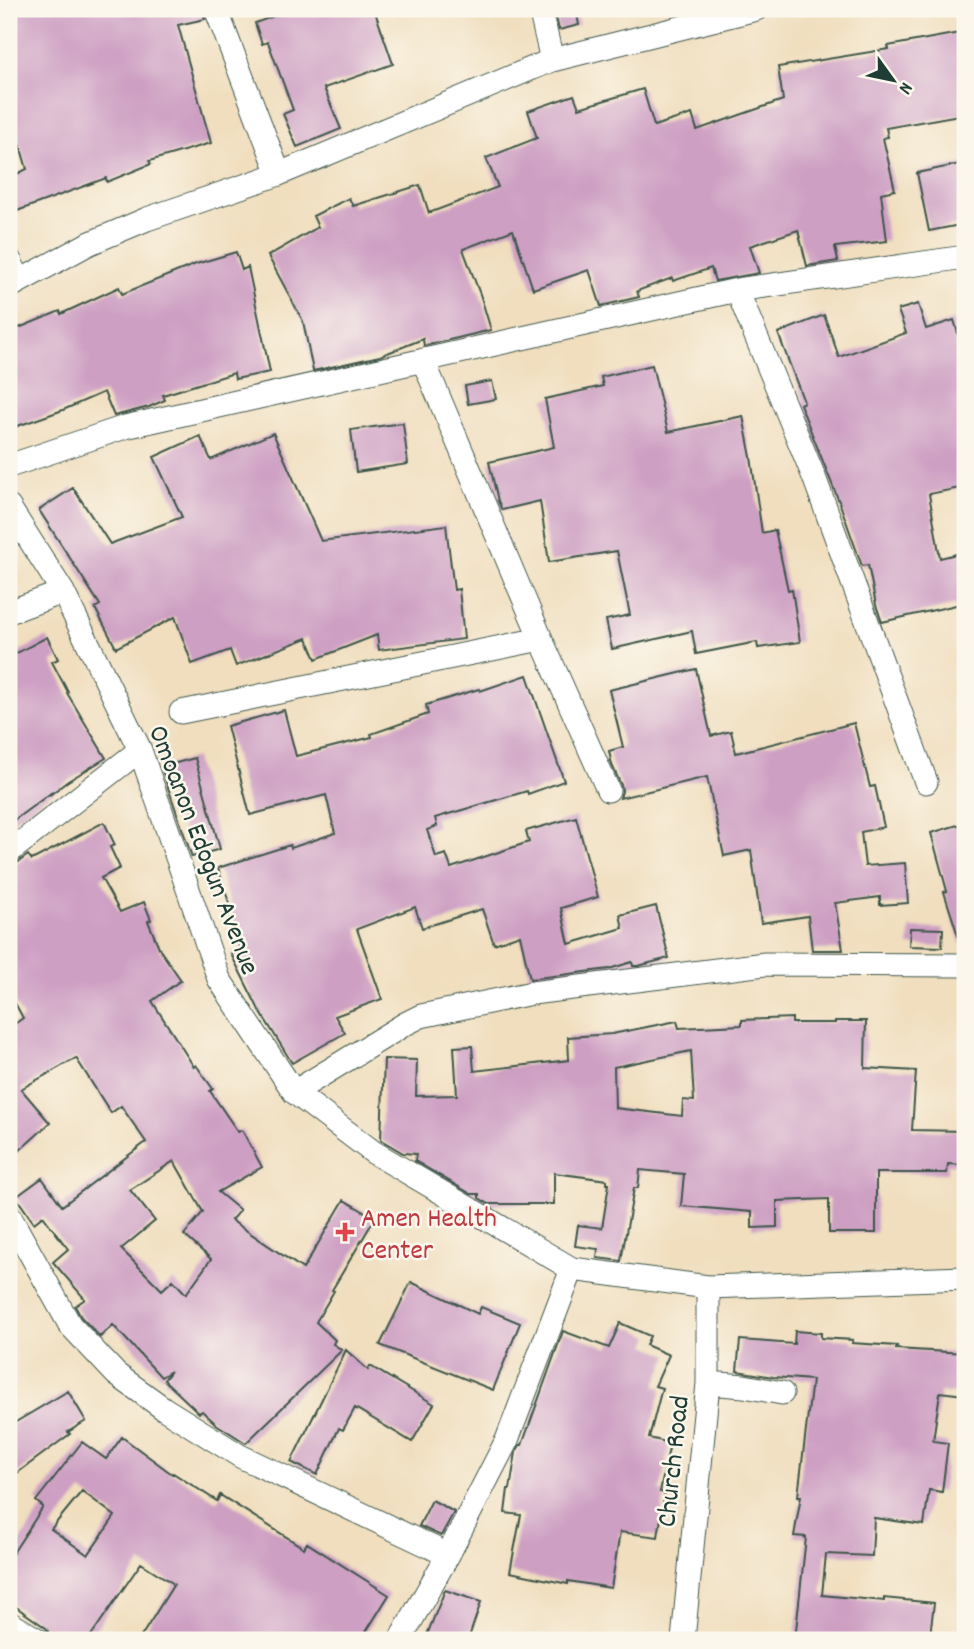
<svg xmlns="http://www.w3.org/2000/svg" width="974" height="1649" font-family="Dekko,sans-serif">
	<rect width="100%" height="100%" fill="#fbf7ec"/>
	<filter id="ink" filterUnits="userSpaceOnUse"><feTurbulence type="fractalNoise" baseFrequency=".0143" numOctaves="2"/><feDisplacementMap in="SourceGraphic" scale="14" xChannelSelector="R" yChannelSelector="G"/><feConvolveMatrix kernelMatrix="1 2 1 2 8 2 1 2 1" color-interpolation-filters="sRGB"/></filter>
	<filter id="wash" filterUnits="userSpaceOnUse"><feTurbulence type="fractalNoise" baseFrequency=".00686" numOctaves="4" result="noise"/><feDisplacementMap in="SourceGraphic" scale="28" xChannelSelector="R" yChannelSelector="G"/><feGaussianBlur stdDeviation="1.57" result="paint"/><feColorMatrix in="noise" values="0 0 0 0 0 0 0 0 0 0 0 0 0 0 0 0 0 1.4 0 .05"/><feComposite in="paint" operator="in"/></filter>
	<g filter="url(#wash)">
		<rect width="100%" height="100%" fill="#f0debe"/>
		<g id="blocks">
			<path fill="#cd9fc3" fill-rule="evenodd" d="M 9,9 L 202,9 L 205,19 L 178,25 L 211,143 L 149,161 L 151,164 L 107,182 L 106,178 L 9,214 L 9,178 L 27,169 L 9,108 Z
				M 293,9 L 374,9 L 393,64 L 324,88 L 341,129 L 297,147 L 283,114 L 293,110 L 268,42 L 262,44 L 255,23 Z
				M 554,9 L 576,9 L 579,25 L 559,30 Z
				M 965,32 L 965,114 L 886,128 L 888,137 L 883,138 L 895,190 L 881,193 L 887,241 L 835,247 L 838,261 L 807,266 L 798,230 L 750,246 L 759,273 L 715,281 L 711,268 L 673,281 L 672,278 L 637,291 L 639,297 L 601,306 L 589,270 L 533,289 L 513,230 L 463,249 L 481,297 L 491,330 L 424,346 L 423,339 L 380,356 L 313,371 L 303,321 L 268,256 L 318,227 L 313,216 L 349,198 L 353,206 L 420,185 L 429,213 L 498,187 L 486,158 L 537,138 L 528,111 L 574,95 L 579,108 L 643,89 L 654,126 L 692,114 L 697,130 L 783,100 L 778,67 L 889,49 L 888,46 Z
				M 965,163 L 965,224 L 929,231 L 917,173 Z
				M 236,252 L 242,270 L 248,267 L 270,372 L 235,379 L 234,373 L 163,395 L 165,400 L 149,407 L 114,416 L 104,392 L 63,410 L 9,429 L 9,332 L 60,311 L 61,314 L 119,287 L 122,294 L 196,264 Z
				M 918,304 L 926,329 L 954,320 L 965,356 L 965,487 L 929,494 L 940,558 L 965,552 L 965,603 L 882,622 L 876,605 L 868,565 L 862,566 L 840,504 L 800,404 L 804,402 L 778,333 L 824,315 L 839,357 L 906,333 L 898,310 Z
				M 652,365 L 668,432 L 743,416 L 751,457 L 762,533 L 775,530 L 788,590 L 792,589 L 800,642 L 758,648 L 757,642 L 696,654 L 692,631 L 612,649 L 606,620 L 630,615 L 617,551 L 549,562 L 540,501 L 502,510 L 498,501 L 489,462 L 554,447 L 545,399 L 603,386 L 601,377 Z
				M 492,381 L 496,399 L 468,404 L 465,386 Z
				M 403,423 L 408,464 L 356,472 L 351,430 Z
				M 273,433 L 321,541 L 446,525 L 454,590 L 459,589 L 464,639 L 379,650 L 377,635 L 316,659 L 307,638 L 236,666 L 230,650 L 192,664 L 175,617 L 116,648 L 95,608 L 100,605 L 39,510 L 73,488 L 110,544 L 182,517 L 154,457 L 200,436 L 211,460 Z
				M 47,637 L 58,659 L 52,662 L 68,692 L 67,693 L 106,758 L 68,781 L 51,794 L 51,793 L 10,823 L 14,830 L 9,834 L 9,657 Z
				M 696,669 L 711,736 L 731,731 L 736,753 L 854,723 L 870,787 L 875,786 L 884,827 L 861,832 L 865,866 L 905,863 L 908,903 L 880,905 L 880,897 L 835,903 L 843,950 L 812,950 L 808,916 L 761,923 L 751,850 L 724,856 L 707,777 L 620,798 L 622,791 L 621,785 L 612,765 L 609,751 L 623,747 L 609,690 Z
				M 527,675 L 564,781 L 528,794 L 527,791 L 435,818 L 437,826 L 427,830 L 436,857 L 446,854 L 451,868 L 529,842 L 526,831 L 576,817 L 598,897 L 561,908 L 569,944 L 623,928 L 620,915 L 656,906 L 669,958 L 638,966 L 633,966 L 632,962 L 609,969 L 530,979 L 520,935 L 494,944 L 482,909 L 422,928 L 415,907 L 357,929 L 382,999 L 335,1016 L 345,1033 L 292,1063 L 258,1008 L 231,954 L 241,949 L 226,910 L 231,909 L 218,868 L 290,845 L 291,848 L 335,833 L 326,795 L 250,815 L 227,726 L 284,710 L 296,756 L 372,737 L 371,734 L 428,714 L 426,705 L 479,689 L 480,691 Z
				M 195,758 L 220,849 L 192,857 L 161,767 Z
				M 104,822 L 115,845 L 110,847 L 120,868 L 101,878 L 120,912 L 144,902 L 151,920 L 148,921 L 160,950 L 181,980 L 152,1001 L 194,1067 L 196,1065 L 213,1089 L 210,1091 L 238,1132 L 242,1130 L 262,1167 L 218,1192 L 240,1210 L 231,1220 L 303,1269 L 344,1200 L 375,1218 L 332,1290 L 334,1291 L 316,1322 L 335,1340 L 333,1344 L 342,1350 L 246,1443 L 216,1424 L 202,1411 L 199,1413 L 164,1380 L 171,1371 L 161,1377 L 113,1325 L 100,1337 L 81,1317 L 75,1306 L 85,1299 L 53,1262 L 68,1249 L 43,1216 L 34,1223 L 16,1197 L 42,1178 L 62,1206 L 146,1142 L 121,1106 L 111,1113 L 76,1058 L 21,1089 L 50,1123 L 9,1160 L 9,1028 L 23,1018 L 9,992 L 9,866 L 17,863 L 28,855 L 32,860 ZM 174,1161 L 203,1212 L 184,1235 L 211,1259 L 186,1294 L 173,1280 L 162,1290 L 121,1249 L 155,1221 L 130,1190 Z
				M 961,824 L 965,840 L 965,944 L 961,945 L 944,892 L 947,891 L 931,833 Z
				M 910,928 L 943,929 L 942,947 L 909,946 Z
				M 792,1018 L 792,1023 L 835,1023 L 835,1021 L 866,1021 L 865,1068 L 916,1071 L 912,1130 L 965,1131 L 965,1165 L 948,1164 L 947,1173 L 876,1173 L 876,1233 L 829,1233 L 829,1199 L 777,1201 L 777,1227 L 752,1228 L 752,1212 L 681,1206 L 684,1174 L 640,1170 L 638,1188 L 634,1188 L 621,1261 L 597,1258 L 598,1249 L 575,1246 L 578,1225 L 602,1228 L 609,1184 L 607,1184 L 607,1180 L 554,1173 L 554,1204 L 489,1204 L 479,1198 L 479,1194 L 471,1194 L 415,1161 L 416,1154 L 403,1153 L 381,1140 L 384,1059 L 417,1060 L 416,1096 L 457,1095 L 454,1047 L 472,1046 L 474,1071 L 569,1060 L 568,1037 L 612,1034 L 677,1021 L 679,1028 L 742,1025 L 742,1020 ZM 691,1051 L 694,1101 L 683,1100 L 682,1116 L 615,1108 L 614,1067 Z
				M 411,1282 L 478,1314 L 481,1307 L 520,1323 L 493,1390 L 380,1345 Z
				M 620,1323 L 650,1336 L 646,1345 L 669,1355 L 655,1386 L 662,1388 L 649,1438 L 670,1443 L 660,1492 L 665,1493 L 658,1537 L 620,1532 L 611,1588 L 568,1581 L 568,1584 L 510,1572 L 521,1515 L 505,1513 L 508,1489 L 510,1489 L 516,1452 L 520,1445 L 522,1445 L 563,1331 L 609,1348 Z
				M 795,1331 L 821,1333 L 821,1338 L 853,1340 L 852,1343 L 897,1346 L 896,1349 L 965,1353 L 965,1395 L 940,1392 L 933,1441 L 948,1443 L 942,1492 L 929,1490 L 924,1525 L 874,1518 L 872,1556 L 826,1554 L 822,1595 L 884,1601 L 884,1598 L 934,1603 L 930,1635 L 911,1633 L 910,1640 L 795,1640 L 806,1537 L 794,1536 L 801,1496 L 798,1496 L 812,1380 L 773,1377 L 737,1371 L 740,1340 L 794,1344 Z
				M 346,1350 L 368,1370 L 370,1366 L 434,1404 L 412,1442 L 355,1408 L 343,1430 L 339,1428 L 317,1475 L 291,1462 Z
				M 68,1391 L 86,1421 L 68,1432 L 70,1434 L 9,1479 L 9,1426 Z
				M 122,1437 L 172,1474 L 173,1473 L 217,1501 L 220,1495 L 304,1548 L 307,1543 L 389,1595 L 361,1640 L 139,1640 L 174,1584 L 141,1563 L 88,1640 L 52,1640 L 50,1634 L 46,1628 L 9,1602 L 9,1559 L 43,1507 L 36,1501 L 82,1442 L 106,1459 ZM 82,1491 L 115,1516 L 88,1555 L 51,1529 Z
				M 432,1500 L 454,1512 L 441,1536 L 419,1526 Z
				M 445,1590 L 481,1602 L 468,1640 L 425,1640 Z"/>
		</g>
	</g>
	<g filter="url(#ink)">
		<use href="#blocks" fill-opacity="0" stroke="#3e5549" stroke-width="2"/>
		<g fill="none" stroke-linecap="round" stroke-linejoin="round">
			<g stroke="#3e5549" stroke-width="25">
				<path id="street" d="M 216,9 L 279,174
					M 540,9 L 552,60
					M 9,259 L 20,281
					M 9,287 L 88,244 L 147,219 L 279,174 L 552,60 L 756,9
					M 737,290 L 814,477 L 926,782
					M 423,360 L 541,639 L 608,790
					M 9,466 L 125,427 L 737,290 L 965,257
					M 9,507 L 63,592 L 140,750 L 219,979 L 294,1092 L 373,1152 L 572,1269 L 708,1287 L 965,1278
					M 9,612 L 63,592
					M 181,712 L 541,639
					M 9,852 L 140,750
					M 294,1092 L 405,1024 L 421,1016 L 532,993 L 765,964 L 965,965
					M 9,1215 L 70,1325 L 116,1374 L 163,1408 L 240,1456 L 448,1555
					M 708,1383 L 744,1386 L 782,1393
					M 9,1623 L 38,1640
					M 400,1640 L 448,1555 L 507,1440 L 572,1269
					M 683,1640 L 708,1383 L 708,1287"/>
			</g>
			<use href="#street" stroke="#fff" stroke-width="23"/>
		</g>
	</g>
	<path fill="#e0444e" stroke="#fbf7ec" stroke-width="2.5" d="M341.5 1221.5h7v7h7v7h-7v7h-7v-7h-7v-7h7z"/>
	<g text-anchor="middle" stroke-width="5" stroke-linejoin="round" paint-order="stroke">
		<g font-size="28" fill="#1f3d34" stroke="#fbf7ec">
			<text transform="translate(206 849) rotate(69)" y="10">Omoanon Edogun Avenue</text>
			<text transform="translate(671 1461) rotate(-84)" y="10">Church Road</text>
		</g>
		<g font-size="28" fill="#be3a42" stroke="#fbf7ec" text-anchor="start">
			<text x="361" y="1226">Amen Health<tspan x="361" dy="32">Center</tspan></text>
		</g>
	</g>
	<rect width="974" height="1649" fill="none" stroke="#fbf7ec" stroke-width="35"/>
	<g transform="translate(893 80) rotate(123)" stroke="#fbf7ec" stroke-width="5" paint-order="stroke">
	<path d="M0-5L12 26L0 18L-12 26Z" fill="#1f3d34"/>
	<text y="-10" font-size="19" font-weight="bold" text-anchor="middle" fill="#1f3d34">N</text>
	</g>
</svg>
